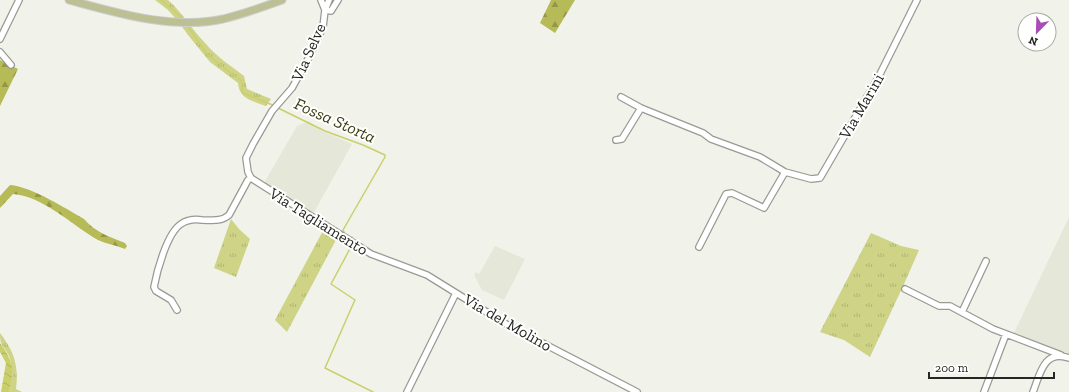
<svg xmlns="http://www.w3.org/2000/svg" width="1069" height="392" font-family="'Zilla Slab',serif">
	<defs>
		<pattern id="grass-tufts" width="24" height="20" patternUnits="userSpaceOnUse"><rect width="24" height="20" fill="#ced386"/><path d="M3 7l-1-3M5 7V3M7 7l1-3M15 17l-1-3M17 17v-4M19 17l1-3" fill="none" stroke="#b1b574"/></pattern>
		<pattern id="forest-firs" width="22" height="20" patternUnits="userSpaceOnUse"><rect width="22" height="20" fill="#b6ba57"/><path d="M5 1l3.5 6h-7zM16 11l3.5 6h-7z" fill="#949748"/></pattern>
		<pattern id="water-waves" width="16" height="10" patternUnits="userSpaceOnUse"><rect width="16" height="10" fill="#cacf6c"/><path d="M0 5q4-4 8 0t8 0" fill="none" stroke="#adb25d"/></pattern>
	</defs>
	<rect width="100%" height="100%" fill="#f1f2ea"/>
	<path fill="#e5e7d8" d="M 309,121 L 320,130 L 352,144 L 313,214 L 264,183 L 297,126 Z
		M 1069,217 L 1069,356 L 1013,335 Z
		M 495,246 L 525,259 L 504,300 L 482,290 L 474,275 L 476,272 L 479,274 Z"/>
	<path fill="url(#grass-tufts)" d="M 155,0 L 168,0 C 183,13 192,30 206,44 C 217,57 231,66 244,76 L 247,89 L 271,99 L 266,106 C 253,101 239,99 238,83 L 210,62 L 192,40 L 176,19 L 168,10 Z
		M 231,219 L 239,229 L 250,239 L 236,277 L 214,268 Z
		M 324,229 L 337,238 L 287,332 L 275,320 Z
		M 871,233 L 901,246 L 919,250 L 904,284 L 870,357 L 844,340 L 820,332 Z
		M 0,333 C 14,351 19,366 16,389 L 22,392 L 9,392 C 10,384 13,364 9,356 C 4,345 0,348 0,333 Z"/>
	<path fill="url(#forest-firs)" d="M 551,0 L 575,0 L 555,33 L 540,23 Z
		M 0,60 L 18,69 L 0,106 Z
		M 10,185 C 32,187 65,208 84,219 C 95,232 110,237 125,243 L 127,246 L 125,249 C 116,245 106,244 98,240 C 73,226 43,196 13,194 L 0,208 L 0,196 Z"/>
	<path fill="url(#water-waves)" d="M 0,343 C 14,362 14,369 9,392 L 1,392 L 6,363 L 0,352 Z"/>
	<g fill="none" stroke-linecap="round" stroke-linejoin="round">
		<path stroke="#cacf6c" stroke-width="1.5" d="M 161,0 L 179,15 L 182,19
			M 186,24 L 207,54 L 233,75 L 242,81 L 242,92 L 243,93 L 275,106
			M 278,108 L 325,131 L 363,145 L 385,155 L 385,157 L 343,230 L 345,234 L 353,238 L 354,241
			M 352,245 L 331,284 L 355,300 L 354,302 L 325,368 L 373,392"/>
		<g stroke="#9a9a94" stroke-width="8">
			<path id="minor" d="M 321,0 L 325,10
				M 329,0 L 325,10 L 323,27 L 308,59 L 292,88 L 272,111 L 253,144 L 246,158 L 248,172 L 251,178 L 371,254 L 427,275 L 506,324 L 637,392
				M 325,10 L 331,11 L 338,0
				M 0,39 L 19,0
				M 0,52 L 11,65
				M 621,97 L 641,108 L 703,133 L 711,139 L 760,157 L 785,172 L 811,179 L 820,178 L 877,80 L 917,0
				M 616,140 L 622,139 L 641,108
				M 699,247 L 726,194 L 732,193 L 764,208 L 785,172
				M 905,289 L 939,306 L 950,306 L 993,329 L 1061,355
				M 177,310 L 171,300 L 156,291 L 154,287 C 157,271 167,233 181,224 C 187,220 195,219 202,220 C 212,220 221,222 229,215 L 248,180 L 251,178
				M 962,312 L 986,261
				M 407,392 L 456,293
				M 984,392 L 1006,334
				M 1033,392 C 1040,374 1044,349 1069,358"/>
		</g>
		<g stroke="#cfcfcf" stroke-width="9">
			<path id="major" d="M 69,0 C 117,13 173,30 223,19 C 243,14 263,7 282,0"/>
		</g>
		<use href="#minor" stroke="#fff" stroke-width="5.5"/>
		<use href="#major" stroke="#bdbf95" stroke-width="7"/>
	</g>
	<g text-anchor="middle" stroke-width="4" stroke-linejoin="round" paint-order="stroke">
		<g font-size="16" fill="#262724" stroke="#fffffe">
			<text transform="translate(308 52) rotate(-66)" y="6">Via Selve</text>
			<text transform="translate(861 106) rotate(-60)" y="6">Via Marini</text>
			<text transform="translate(319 221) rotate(32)" y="6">Via Tagliamento</text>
			<text transform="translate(508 322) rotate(30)" y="6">Via del Molino</text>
		</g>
		<g font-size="17" font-style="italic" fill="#3b3d13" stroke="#fffffe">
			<text transform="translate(335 120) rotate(24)" y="6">Fossa Storta</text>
		</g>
	</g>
	<g transform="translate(1037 32) rotate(203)"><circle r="19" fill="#fffffe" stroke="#a8a9a7"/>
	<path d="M0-3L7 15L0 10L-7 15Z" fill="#a84db8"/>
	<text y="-6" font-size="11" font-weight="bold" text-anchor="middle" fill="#262724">N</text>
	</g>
	<path d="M929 372v6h125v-6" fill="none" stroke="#262724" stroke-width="2"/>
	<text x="935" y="372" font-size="12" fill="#262724" stroke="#fffffe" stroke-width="3" paint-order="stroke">200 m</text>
</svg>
